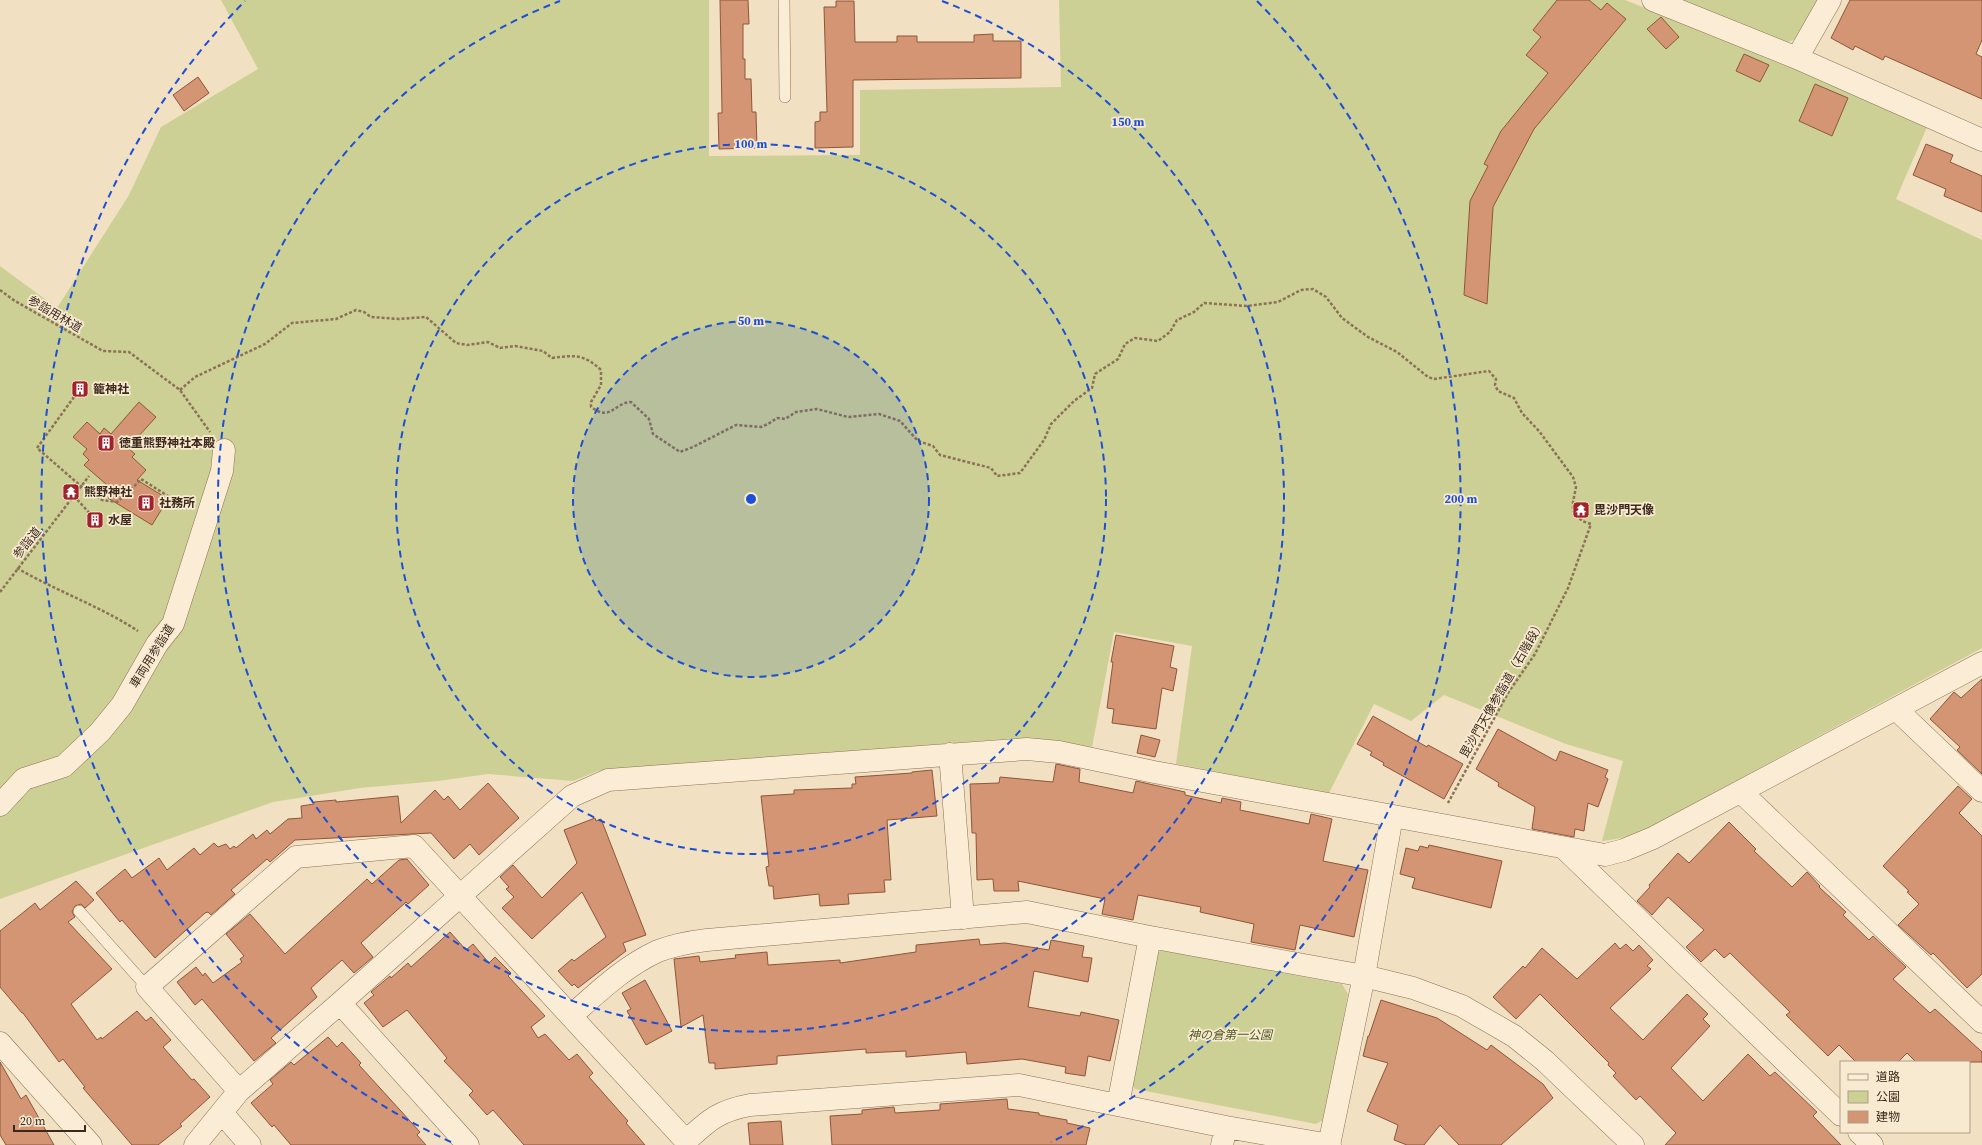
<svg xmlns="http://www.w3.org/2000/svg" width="1982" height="1145" font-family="'Source Serif 4','Noto Sans JP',serif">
	<rect width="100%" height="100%" fill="#f1e0c1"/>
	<path fill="#cdd094" d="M 221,0 L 709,0 L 709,156 L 860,155 L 860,90 L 1061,87 L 1059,0 L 1625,0 L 1777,60 L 1927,127 L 1896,199 L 1982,240 L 1982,648 L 1641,832 C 1628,836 1615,840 1602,841 L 1623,761 L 1566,744 L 1444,695 L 1411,721 L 1374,704 L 1329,793 L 1176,764 L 1192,646 L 1114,632 L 1092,747 L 1056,741 L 1019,738 L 598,771 L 573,781 L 488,774 L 438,781 L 360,788 L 273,802 L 0,899 L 0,266 L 57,308 L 129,195 L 161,127 L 258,69 Z
		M 1678,0 L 1818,0 L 1795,39 L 1786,43 Z
		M 1162,950 L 1342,984 L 1348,994 L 1325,1119 L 1316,1124 L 1135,1089 L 1129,1080 L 1153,956 Z"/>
	<path fill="#d39573" stroke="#8e563a" d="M 720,0 L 748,0 L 749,24 L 743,24 L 743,59 L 745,59 L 745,79 L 751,79 L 752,112 L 756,112 L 757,148 L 719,149 L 718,113 L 722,113 Z
		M 1557,0 L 1589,0 L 1601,10 L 1607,3 L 1626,19 L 1534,129 L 1493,207 L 1487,304 L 1464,295 L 1470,201 L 1488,166 L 1484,164 L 1501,131 L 1548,73 L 1526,55 L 1541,37 L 1533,30 Z
		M 1850,0 L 1982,0 L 1982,40 L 1976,54 L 1982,57 L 1982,99 L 1885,56 L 1883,60 L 1855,46 L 1853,50 L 1831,38 Z
		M 836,1 L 854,1 L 855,42 L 897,42 L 897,36 L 917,36 L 917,42 L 974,42 L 974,35 L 993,34 L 993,41 L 1021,41 L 1021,78 L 853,80 L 853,147 L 815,148 L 815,122 L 820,121 L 820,112 L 827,112 L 824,7 L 836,7 Z
		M 1661,17 L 1679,37 L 1666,49 L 1647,29 Z
		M 1744,54 L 1769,65 L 1760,82 L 1736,71 Z
		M 198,77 L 209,93 L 184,111 L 173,95 Z
		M 1815,84 L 1848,98 L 1832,136 L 1799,121 Z
		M 1926,144 L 1953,155 L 1950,162 L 1982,176 L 1982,212 L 1944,196 L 1946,189 L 1913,175 Z
		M 139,402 L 156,417 L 128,448 L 135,454 L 132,457 L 146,470 L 137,480 L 168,499 L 152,525 L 108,498 L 114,491 L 84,465 L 89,460 L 83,454 L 87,449 L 73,437 L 87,422 L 100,434 L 104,428 L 111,434 Z
		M 1116,635 L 1174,646 L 1170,667 L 1177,669 L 1173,691 L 1162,688 L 1156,729 L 1112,723 L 1114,709 L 1107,708 L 1113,662 L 1111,662 Z
		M 1982,679 L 1982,774 L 1957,750 L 1960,747 L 1930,719 L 1954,692 L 1961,698 Z
		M 1373,716 L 1427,747 L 1428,745 L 1463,764 L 1444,799 L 1383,765 L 1384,763 L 1370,755 L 1372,752 L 1357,744 Z
		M 1498,729 L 1556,761 L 1560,751 L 1608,770 L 1605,777 L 1608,779 L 1598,807 L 1588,803 L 1584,831 L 1575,829 L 1574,837 L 1532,829 L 1535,807 L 1498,786 L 1499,783 L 1476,769 Z
		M 1141,735 L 1160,740 L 1155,757 L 1137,753 Z
		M 1056,764 L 1080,769 L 1079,782 L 1133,793 L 1136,781 L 1185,792 L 1185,795 L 1221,803 L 1222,798 L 1241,802 L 1240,810 L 1309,824 L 1311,814 L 1332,819 L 1323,861 L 1368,870 L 1354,937 L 1300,925 L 1295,950 L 1251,942 L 1254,924 L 1200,912 L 1201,907 L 1138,895 L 1133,920 L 1102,914 L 1105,899 L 1018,881 L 1019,891 L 994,891 L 993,879 L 977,880 L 976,833 L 972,833 L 970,784 L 999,783 L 1000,777 L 1053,782 Z
		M 932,770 L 937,816 L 887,820 L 891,880 L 884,880 L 885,892 L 848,894 L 849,904 L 820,906 L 819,894 L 774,899 L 773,886 L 769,886 L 766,867 L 769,866 L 761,796 L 794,794 L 794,790 L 852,788 L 852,784 L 856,784 L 855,777 L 912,773 L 912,772 Z
		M 488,783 L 519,818 L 479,855 L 470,844 L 454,859 L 431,833 L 295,840 L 270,862 L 267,859 L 231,890 L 235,894 L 211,915 L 208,912 L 205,913 L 155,958 L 122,920 L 120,922 L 96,893 L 125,869 L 132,878 L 159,858 L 167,870 L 194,848 L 200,855 L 214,843 L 218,847 L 226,844 L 230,849 L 234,846 L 236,848 L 253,834 L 256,839 L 267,830 L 270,834 L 288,819 L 302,818 L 301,806 L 314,804 L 314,802 L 336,800 L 336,802 L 398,796 L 401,823 L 435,790 L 444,800 L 448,796 L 460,810 Z
		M 1958,786 L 1972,799 L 1959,813 L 1982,836 L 1982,974 L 1967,988 L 1933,953 L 1931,955 L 1898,925 L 1919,904 L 1907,892 L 1909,891 L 1883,866 Z
		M 595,818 L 596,821 L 601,819 L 646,935 L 623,943 L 626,951 L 578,988 L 574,984 L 572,986 L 558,971 L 572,959 L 574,961 L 606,937 L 582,892 L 532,939 L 502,908 L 514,897 L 506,889 L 509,887 L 500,877 L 513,865 L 542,898 L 577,863 L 564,830 Z
		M 1729,822 L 1756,849 L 1754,851 L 1792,887 L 1807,872 L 1820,886 L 1819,887 L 1846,912 L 1843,915 L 1869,940 L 1873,936 L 1906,967 L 1893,979 L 1930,1013 L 1935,1009 L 1982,1052 L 1982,1062 L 1916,1062 L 1907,1053 L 1898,1062 L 1856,1062 L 1839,1045 L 1828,1056 L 1786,1015 L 1790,1012 L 1730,953 L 1724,958 L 1715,949 L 1701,962 L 1686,947 L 1704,930 L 1668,897 L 1652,915 L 1637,901 L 1650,887 L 1649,885 L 1678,853 L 1689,863 Z
		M 1429,845 L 1502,861 L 1491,908 L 1412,888 L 1415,878 L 1400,874 L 1406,848 L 1418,851 L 1420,846 L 1428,848 Z
		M 407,859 L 429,885 L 408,904 L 406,902 L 361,943 L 373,957 L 354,973 L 342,960 L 311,988 L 317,997 L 271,1038 L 276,1043 L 254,1061 L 202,999 L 195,1005 L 177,982 L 196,967 L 203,976 L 205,973 L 213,983 L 242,962 L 240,959 L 244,956 L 226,934 L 250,914 L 285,954 L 367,879 L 372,884 L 399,860 Z
		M 76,881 L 94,900 L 85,908 L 81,904 L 75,906 L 72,912 L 75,917 L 68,922 L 112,969 L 71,1004 L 97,1040 L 101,1037 L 102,1039 L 137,1011 L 146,1021 L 151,1017 L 171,1040 L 163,1047 L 192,1080 L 194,1079 L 210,1097 L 180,1124 L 182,1126 L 158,1145 L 132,1145 L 83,1088 L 85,1087 L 63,1059 L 59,1062 L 23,1013 L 22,1013 L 0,987 L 0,931 L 35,903 L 40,910 Z
		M 450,932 L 466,950 L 473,944 L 489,963 L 495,957 L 511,973 L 508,976 L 545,1016 L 531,1027 L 538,1038 L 545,1034 L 569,1060 L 577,1054 L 593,1073 L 589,1077 L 628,1121 L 626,1123 L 645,1145 L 524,1145 L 493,1110 L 487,1115 L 469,1095 L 473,1091 L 444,1061 L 447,1058 L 407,1010 L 383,1027 L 364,1003 L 374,995 L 371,992 L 390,976 L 391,978 L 408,963 L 411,967 Z
		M 979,939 L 980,945 L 1005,943 L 1049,950 L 1051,940 L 1084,946 L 1082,957 L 1092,958 L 1088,982 L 1034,971 L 1028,1007 L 1080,1016 L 1081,1012 L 1119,1020 L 1110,1061 L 1088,1056 L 1085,1076 L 1065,1073 L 1066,1067 L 1022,1059 L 967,1064 L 966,1052 L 906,1057 L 906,1051 L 866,1053 L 866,1049 L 777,1056 L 777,1064 L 715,1069 L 715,1063 L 709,1063 L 703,1015 L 681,1027 L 674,959 L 699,956 L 700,962 L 736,958 L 735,955 L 767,952 L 768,965 L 840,960 L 840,963 L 916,952 L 916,945 Z
		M 1615,943 L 1620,949 L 1626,944 L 1633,951 L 1639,945 L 1653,960 L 1647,966 L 1651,969 L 1610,1008 L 1643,1040 L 1687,994 L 1708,1014 L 1703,1019 L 1710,1026 L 1671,1068 L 1703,1101 L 1748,1054 L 1770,1076 L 1775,1072 L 1817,1112 L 1813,1116 L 1841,1145 L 1665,1145 L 1676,1133 L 1640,1096 L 1636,1100 L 1613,1076 L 1616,1073 L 1608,1065 L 1609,1063 L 1540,994 L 1516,1019 L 1493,997 L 1523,966 L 1525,968 L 1542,948 L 1577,979 Z
		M 645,980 L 672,1031 L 646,1045 L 627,1011 L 631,1009 L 622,993 Z
		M 1381,1000 L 1437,1018 L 1487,1050 L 1491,1045 L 1543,1084 L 1553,1098 L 1501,1145 L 1459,1145 L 1440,1125 L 1424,1145 L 1407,1145 L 1394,1140 L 1398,1125 L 1367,1111 L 1388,1063 L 1363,1056 L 1368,1036 L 1369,1036 Z
		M 328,1037 L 337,1047 L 342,1042 L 361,1063 L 359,1065 L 420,1132 L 417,1135 L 426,1145 L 291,1145 L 274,1125 L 272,1127 L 251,1103 L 273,1084 L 270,1080 L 291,1062 L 294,1065 Z
		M 0,1062 L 21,1099 L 26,1095 L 54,1145 L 6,1145 L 0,1135 Z
		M 1007,1099 L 1008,1109 L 1039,1113 L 1039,1115 L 1067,1120 L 1067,1123 L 1090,1128 L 1086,1145 L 832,1145 L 830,1116 L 862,1114 L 862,1110 L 894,1107 L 895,1113 L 940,1110 L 940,1104 Z
		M 781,1121 L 783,1145 L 750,1145 L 748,1123 Z"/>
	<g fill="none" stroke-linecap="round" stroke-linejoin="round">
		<g stroke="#8c7057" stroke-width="12">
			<path id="service" d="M 784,0 L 785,97
				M 79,911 L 147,987"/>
		</g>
		<g stroke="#8c7057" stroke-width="23">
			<path id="minor" d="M 1653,0 L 1797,58 L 1982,140
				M 1797,58 L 1830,0
				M 1896,709 L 1982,791
				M 950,754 L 963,918
				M 1741,792 L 1982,1022
				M 0,805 L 24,779 L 64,766 L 100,732 L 122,705 L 157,644 L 173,624 L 222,471 L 224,450
				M 1565,849 L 1841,1115
				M 340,1003 L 468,1145
				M 571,1016 C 598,992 625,966 658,951 C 674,945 690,942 707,940 L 1027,912 L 1150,937 L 1364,976 L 1413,988 L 1462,1006 L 1514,1036 L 1545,1061 L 1633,1145
				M 0,1043 L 91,1145
				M 239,1091 L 147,987 L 296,857 L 414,846 L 686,1141 C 709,1120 718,1111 750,1105 L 1019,1085 L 1226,1127 L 1330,1145
				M 1118,1105 L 1150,937
				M 222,1113 L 250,1145
				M 1859,1132 L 1872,1145
				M 195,1145 L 239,1091 L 340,1003 L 572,796 L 608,780 L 1027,749 L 1059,752 L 1154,772 L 1605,855 L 1624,850 L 1653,838 L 1982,663
				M 1222,1145 L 1226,1127
				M 1329,1145 L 1364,976 L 1392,816"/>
		</g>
		<path stroke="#8c7057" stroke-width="2.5" stroke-dasharray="3 2" stroke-linecap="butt" d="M 0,290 L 15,301 L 103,351 L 129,352 L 180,390 L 210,432
			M 180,390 L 195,377 L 265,344 L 292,323 L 336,319 L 356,310 L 364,312 L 371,317 L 399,319 L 426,317 L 456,343 L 467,345 L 488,342 L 500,348 L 515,346 L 543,351 L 552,358 C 575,355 584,354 601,370 L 601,385 L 591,402 L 591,407 C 612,422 613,403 631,402 L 649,419 L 653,434 L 680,452 L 693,447 L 736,425 L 761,427 L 768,424 L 777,418 L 785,419 L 796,412 L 817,409 L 848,417 L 879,414 L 900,421 L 918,441 L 933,446 L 940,455 L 991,468 L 997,476 L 1020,473 L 1044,440 L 1051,424 L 1074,401 L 1092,388 L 1095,374 L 1118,359 L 1125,344 L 1135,338 L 1158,341 L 1170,332 L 1177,320 L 1194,312 L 1204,303 L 1247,306 L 1278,302 L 1301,290 L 1313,289 L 1326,297 L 1342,318 L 1368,337 L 1397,352 L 1428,377 L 1434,379 L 1489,371 L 1496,379 L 1495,385 L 1498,391 L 1514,398 L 1522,413 L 1539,431 L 1573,477 L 1576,487 L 1573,502 L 1573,511 L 1582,521 L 1591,524 L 1568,588 L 1535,654 L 1508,693 L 1448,803
			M 74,397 L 37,448 L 82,487 L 102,500 L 117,502 L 130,491 L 141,479 L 179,503 L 188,497
			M 74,496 L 92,516
			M 17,568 C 56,591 100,606 138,631
			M 0,592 L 89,476"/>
		<use href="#service" stroke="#fbedd5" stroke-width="11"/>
		<use href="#minor" stroke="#fbedd5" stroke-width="22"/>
	</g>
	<circle cx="751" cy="499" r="178" fill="#1d4ed8" fill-opacity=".12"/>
	<g fill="none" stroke="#1d4ed8" stroke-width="2" stroke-dasharray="7 5">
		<circle cx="751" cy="499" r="178"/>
		<circle cx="751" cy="499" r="355"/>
		<path d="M942 1A533 533 0 1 1 560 1"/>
		<path d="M451 1142A710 710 0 0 1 245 1M1257 1A710 710 0 0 1 1051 1142"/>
	</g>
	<defs>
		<g id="building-square" transform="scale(0.9)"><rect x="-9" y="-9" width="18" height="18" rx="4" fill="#a0222b" stroke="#f8ead1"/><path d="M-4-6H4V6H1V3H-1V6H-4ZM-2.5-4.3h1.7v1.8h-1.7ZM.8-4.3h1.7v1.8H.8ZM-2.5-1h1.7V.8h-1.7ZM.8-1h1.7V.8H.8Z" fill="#fff"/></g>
		<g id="temple-square" transform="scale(0.9)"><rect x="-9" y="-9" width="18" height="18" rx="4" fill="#a0222b" stroke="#f8ead1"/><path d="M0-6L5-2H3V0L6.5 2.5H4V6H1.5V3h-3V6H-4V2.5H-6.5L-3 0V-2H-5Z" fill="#fff"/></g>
	</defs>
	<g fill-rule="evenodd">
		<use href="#building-square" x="80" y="389"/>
		<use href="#building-square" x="106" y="443"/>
		<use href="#temple-square" x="71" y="492"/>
		<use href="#building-square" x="146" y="503"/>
		<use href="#temple-square" x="1581" y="510"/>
		<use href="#building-square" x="95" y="520"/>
	</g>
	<g text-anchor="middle" stroke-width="3.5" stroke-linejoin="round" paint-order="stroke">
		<g font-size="12" fill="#3b291c" stroke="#f8ead1">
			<text transform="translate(55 314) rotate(30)" y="4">参詣用林道</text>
			<text transform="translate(27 543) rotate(-51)" y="4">参詣道</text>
			<text transform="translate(152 656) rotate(-58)" y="4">車両用参詣道</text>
			<text transform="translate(1502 689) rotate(-60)" y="4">毘沙門天像参詣道（石階段）</text>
		</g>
		<g font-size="12" font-weight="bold" fill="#3b291c" stroke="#f8ead1" text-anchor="start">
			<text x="93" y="393">籠神社</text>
			<text x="119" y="447">徳重熊野神社本殿</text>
			<text x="84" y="496">熊野神社</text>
			<text x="159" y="507">社務所</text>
			<text x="1594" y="514">毘沙門天像</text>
			<text x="108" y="524">水屋</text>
		</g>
		<g font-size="12" font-style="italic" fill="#4e5921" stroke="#f8ead1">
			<text x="1230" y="1039">神の倉第一公園</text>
		</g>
	</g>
	<circle cx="751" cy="499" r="6" fill="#1d4ed8" stroke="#f8ead1" stroke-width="2"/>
	<g font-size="12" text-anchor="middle" font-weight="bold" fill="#1d4ed8" stroke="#f8ead1" stroke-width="3.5" stroke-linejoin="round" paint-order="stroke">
		<text x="1128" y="126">150 m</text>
		<text x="751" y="148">100 m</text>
		<text x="751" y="325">50 m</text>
		<text x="1461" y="503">200 m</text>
	</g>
	<rect x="1840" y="1061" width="130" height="72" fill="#f8ead1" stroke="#ac9d89"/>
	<rect x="1848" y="1074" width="20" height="6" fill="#fbedd5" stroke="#ac9d89"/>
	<text x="1876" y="1081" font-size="12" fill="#3b291c">道路</text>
	<rect x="1848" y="1091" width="20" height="12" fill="#cdd094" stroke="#ac9d89"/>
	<text x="1876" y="1101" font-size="12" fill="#3b291c">公園</text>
	<rect x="1848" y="1111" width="20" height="12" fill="#d39573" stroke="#ac9d89"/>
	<text x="1876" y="1121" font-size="12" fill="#3b291c">建物</text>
	<path d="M14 1125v6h71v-6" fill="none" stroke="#3b291c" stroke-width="2"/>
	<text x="20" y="1125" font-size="12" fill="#3b291c" stroke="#f8ead1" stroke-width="3" paint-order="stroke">20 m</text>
</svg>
